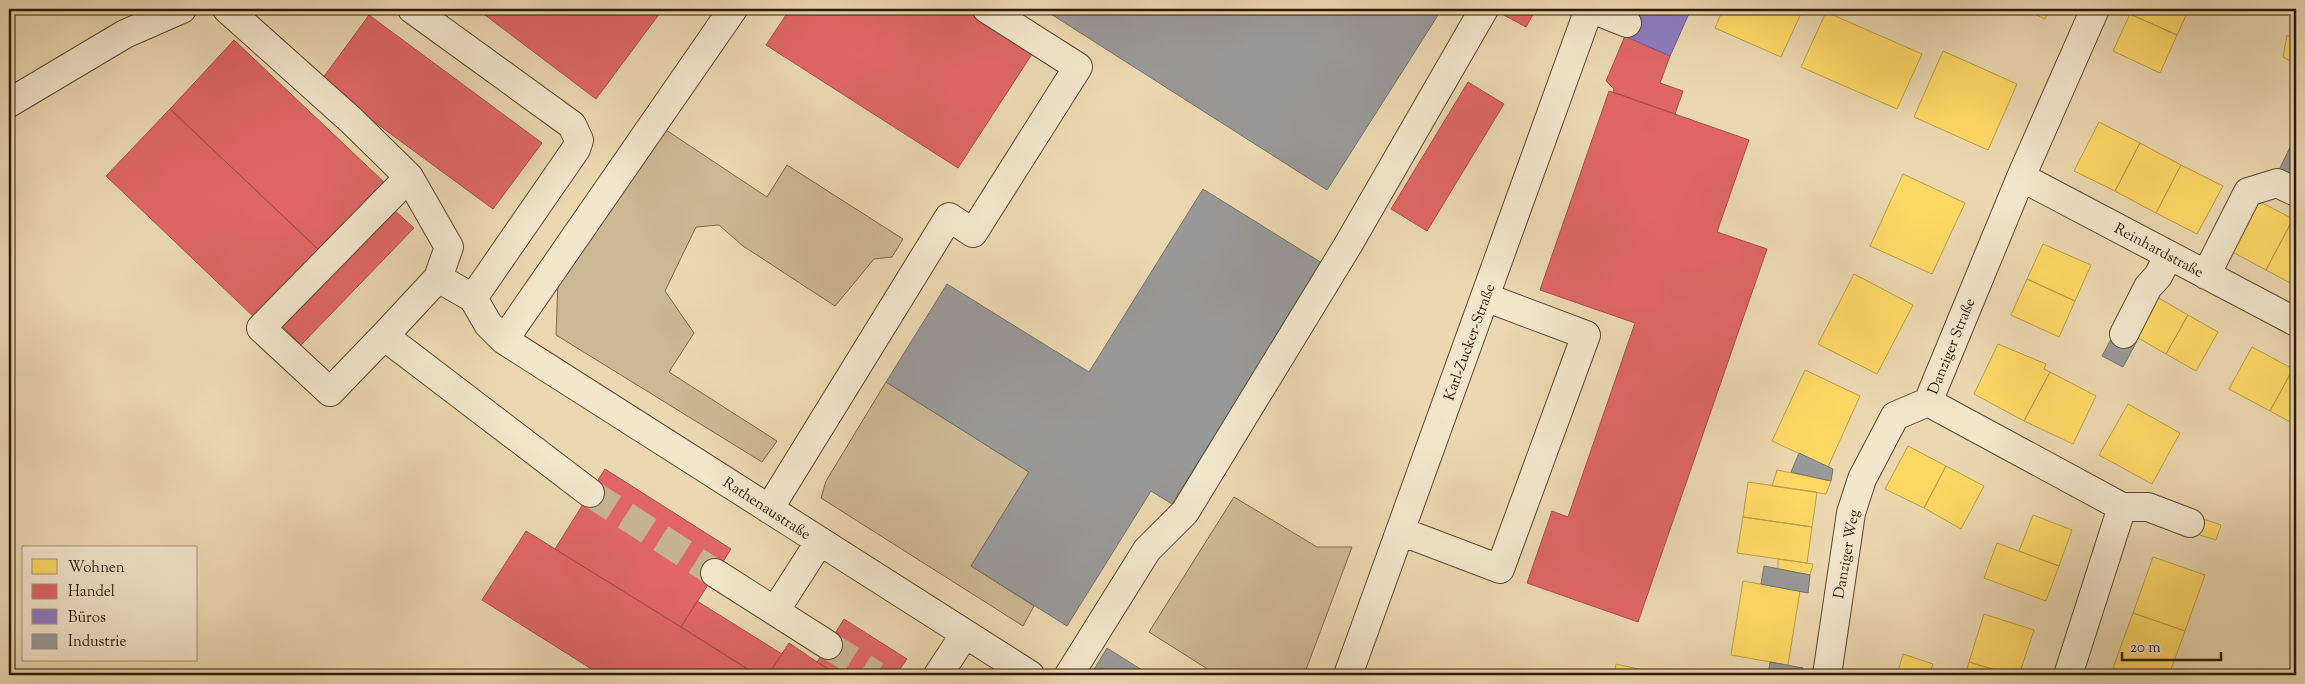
<svg xmlns="http://www.w3.org/2000/svg" width="2305" height="684" font-family="'Sorts Mill Goudy',serif">
	<rect width="100%" height="100%" fill="#ebd8b0"/>
	<filter id="stains"><feTurbulence type="fractalNoise" baseFrequency=".004" numOctaves="4"/><feColorMatrix values="0 0 0 0 .2 0 0 0 0 .09 0 0 0 0 .02 0 0 0 .5 -.17"/></filter>
	<radialGradient id="worn" r=".72"><stop offset=".6" stop-color="#630" stop-opacity="0"/><stop offset="1" stop-color="#630" stop-opacity=".3"/></radialGradient>
	<path fill="#cbb894" stroke="#7c694e" d="M 666,130 L 767,197 L 787,165 L 903,239 L 892,257 L 874,259 L 835,306 L 743,246 L 719,225 L 696,227 L 665,291 L 694,333 L 669,372 L 777,441 L 762,462 L 556,335 L 558,282 Z
		M 886,382 L 1029,472 L 971,566 L 1034,606 L 1023,626 L 821,498 L 826,481 Z
		M 1234,497 L 1317,547 L 1352,547 L 1304,675 L 1217,675 L 1149,632 Z"/>
	<path fill="#ffd966" stroke="#c0a04a" d="M 1723,9 L 1803,9 L 1781,57 L 1715,28 Z
		M 2024,9 L 2050,9 L 2045,19 Z
		M 2132,9 L 2189,9 L 2177,35 L 2130,14 Z
		M 1826,12 L 1922,54 L 1897,109 L 1801,67 Z
		M 2130,14 L 2177,35 L 2160,73 L 2113,51 Z
		M 2287,35 L 2296,40 L 2296,64 L 2283,57 Z
		M 1943,51 L 2017,84 L 1988,150 L 1914,117 Z
		M 2099,122 L 2140,143 L 2115,191 L 2074,171 Z
		M 2140,143 L 2181,165 L 2156,213 L 2115,191 Z
		M 2181,165 L 2223,186 L 2197,234 L 2156,213 Z
		M 1903,174 L 1965,203 L 1932,274 L 1870,246 Z
		M 2253,198 L 2293,219 L 2266,270 L 2227,249 Z
		M 2293,219 L 2296,221 L 2296,286 L 2266,270 Z
		M 2043,244 L 2091,265 L 2075,301 L 2027,279 Z
		M 1854,274 L 1913,305 L 1877,374 L 1818,344 Z
		M 2027,279 L 2075,301 L 2059,337 L 2011,315 Z
		M 2157,297 L 2188,315 L 2166,354 L 2135,336 Z
		M 2188,315 L 2218,332 L 2196,371 L 2166,354 Z
		M 1998,344 L 2046,364 L 2044,369 L 2050,372 L 2024,421 L 1974,394 Z
		M 2252,347 L 2293,369 L 2270,411 L 2229,389 Z
		M 2293,369 L 2296,370 L 2296,425 L 2270,411 Z
		M 1805,370 L 1860,396 L 1828,467 L 1772,441 Z
		M 2050,372 L 2096,396 L 2073,444 L 2024,421 Z
		M 2128,404 L 2180,433 L 2152,484 L 2099,455 Z
		M 1908,446 L 1946,466 L 1924,508 L 1885,489 Z
		M 1946,466 L 1984,486 L 1961,529 L 1924,508 Z
		M 1777,470 L 1831,481 L 1826,494 L 1772,486 Z
		M 1748,482 L 1817,492 L 1812,527 L 1743,517 Z
		M 2033,515 L 2072,530 L 2059,566 L 2019,551 Z
		M 2192,515 L 2221,525 L 2216,540 L 2187,531 Z
		M 1743,517 L 1812,527 L 1807,563 L 1737,553 Z
		M 1997,543 L 2059,566 L 2046,601 L 1984,578 Z
		M 2153,557 L 2205,575 L 2185,631 L 2133,613 Z
		M 1778,559 L 1813,564 L 1810,575 L 1778,569 Z
		M 1743,581 L 1800,591 L 1788,665 L 1731,655 Z
		M 2133,613 L 2185,631 L 2169,675 L 2133,675 L 2113,668 Z
		M 1984,614 L 2034,630 L 2019,675 L 2012,675 L 1969,662 Z
		M 1903,654 L 1933,664 L 1929,675 L 1897,675 Z
		M 1969,662 L 2012,675 L 1965,675 Z
		M 1616,664 L 1666,675 L 1614,675 Z"/>
	<path fill="#e06666" stroke="#aa4f4a" d="M 477,9 L 663,9 L 596,99 Z
		M 790,9 L 969,9 L 1034,51 L 958,168 L 766,45 Z
		M 1505,9 L 1536,9 L 1526,27 L 1502,14 Z
		M 369,15 L 542,143 L 493,209 L 320,82 Z
		M 1625,36 L 1670,56 L 1660,83 L 1683,91 L 1675,114 L 1613,92 L 1614,89 L 1606,81 Z
		M 234,40 L 386,184 L 321,252 L 170,109 Z
		M 1468,82 L 1504,104 L 1427,231 L 1391,209 Z
		M 1609,91 L 1749,140 L 1717,232 L 1767,249 L 1638,622 L 1527,583 L 1552,511 L 1568,517 L 1635,323 L 1540,290 Z
		M 170,109 L 321,252 L 257,320 L 106,176 Z
		M 394,210 L 414,228 L 301,345 L 282,326 Z
		M 605,469 L 731,549 L 681,627 L 555,549 Z
		M 526,531 L 681,627 L 757,675 L 601,675 L 482,600 Z
		M 697,601 L 782,654 L 768,675 L 757,675 L 681,627 Z
		M 844,619 L 907,659 L 896,675 L 838,675 L 817,662 Z
		M 789,643 L 817,662 L 838,675 L 768,675 Z"/>
	<path fill="#8e7cc3" stroke="#715f8b" d="M 1632,9 L 1691,9 L 1670,56 L 1622,35 Z"/>
	<path fill="#999" stroke="#78736e" d="M 1043,9 L 1442,9 L 1327,190 Z
		M 2293,141 L 2296,142 L 2296,179 L 2279,170 Z
		M 1203,189 L 1322,263 L 1172,504 L 1151,491 L 1067,626 L 971,566 L 1029,472 L 886,382 L 947,284 L 1089,372 Z
		M 2116,330 L 2137,341 L 2123,367 L 2102,356 Z
		M 1799,453 L 1833,469 L 1831,481 L 1791,472 Z
		M 1764,566 L 1810,575 L 1808,593 L 1761,584 Z
		M 1107,648 L 1150,675 L 1099,675 L 1093,671 Z
		M 1770,662 L 1803,668 L 1802,675 L 1768,675 Z"/>
	<g fill="none" stroke-linecap="round" stroke-linejoin="round">
		<path stroke="#c5b28f" stroke-width="28" stroke-dasharray="28 14" stroke-linecap="butt" d="M 590,493 L 715,573
			M 828,645 L 876,675"/>
		<g stroke="#5c4a33" stroke-width="30">
			<path id="minor" d="M 227,9 L 352,121 L 409,177 L 449,247 L 438,278 L 384,336 L 590,493
				M 412,9 L 572,125 L 579,140 L 576,149 L 473,298
				M 1592,9 L 1627,23
				M 9,103 L 125,34 L 182,9
				M 2021,177 L 2296,322
				M 2206,275 L 2248,192 L 2277,183 L 2296,192
				M 438,278 L 473,298 L 488,324 L 504,340 L 1030,675
				M 2124,334 L 2148,287 L 2158,276 L 2169,255
				M 384,336 L 330,392 L 261,328 L 409,177
				M 504,340 L 733,9
				M 1928,402 L 2021,177 L 2095,9
				M 1928,402 L 2122,507 L 2068,675
				M 2122,507 L 2148,507 L 2190,523
				M 769,509 L 949,217 L 973,233 L 1078,67 L 987,9
				M 1400,531 L 1500,569 L 1586,335 L 1485,297
				M 715,573 L 828,645
				M 775,611 L 820,541
				M 938,675 L 965,634
				M 1069,675 L 1147,550 L 1185,512 L 1348,245 L 1484,9
				M 1348,675 L 1589,9
				M 1827,675 L 1851,513 L 1862,479 L 1895,416 L 1928,402"/>
		</g>
		<use href="#minor" stroke="#f2e6cc" stroke-width="28"/>
	</g>
	<g text-anchor="middle" stroke-width="5" stroke-linejoin="round" paint-order="stroke">
		<g font-size="15" fill="#2c1a09" stroke="#f2e6cc">
			<text transform="translate(2159 250) rotate(28)" y="5">Reinhardstraße</text>
			<text transform="translate(1469 342) rotate(-70)" y="5">Karl-Zucker-Straße</text>
			<text transform="translate(1951 346) rotate(-68)" y="5">Danziger Straße</text>
			<text transform="translate(767 508) rotate(33)" y="5">Rathenaustraße</text>
			<text transform="translate(1846 554) rotate(-80)" y="5">Danziger Weg</text>
		</g>
	</g>
	<rect width="2305" height="684" fill="none" stroke="#ebd8b0" stroke-width="30"/>
	<rect x="10" y="10" width="2285" height="664" fill="none" stroke="#2c1a09" stroke-width="2.5"/>
	<rect x="15" y="15" width="2275" height="654" fill="none" stroke="#2c1a09"/>
	<rect x="22" y="546" width="175" height="115" fill="#f2e6cc" stroke="#a3947e"/>
	<rect x="32" y="559" width="25" height="15" fill="#ffd966" stroke="#a3947e"/>
	<text x="68" y="572" font-size="15" fill="#2c1a09">Wohnen</text>
	<rect x="32" y="584" width="25" height="15" fill="#e06666" stroke="#a3947e"/>
	<text x="68" y="596" font-size="15" fill="#2c1a09">Handel</text>
	<rect x="32" y="609" width="25" height="15" fill="#8e7cc3" stroke="#a3947e"/>
	<text x="68" y="622" font-size="15" fill="#2c1a09">Büros</text>
	<rect x="32" y="634" width="25" height="15" fill="#999999" stroke="#a3947e"/>
	<text x="68" y="646" font-size="15" fill="#2c1a09">Industrie</text>
	<path d="M2122 652v8h99v-8" fill="none" stroke="#2c1a09" stroke-width="2.5"/>
	<text x="2130" y="652" font-size="15" fill="#2c1a09" stroke="#f2e6cc" stroke-width="4" paint-order="stroke">20 m</text>
	<rect width="100%" height="100%" filter="url(#stains)"/>
	<rect width="100%" height="100%" fill="url(#worn)"/>
</svg>
